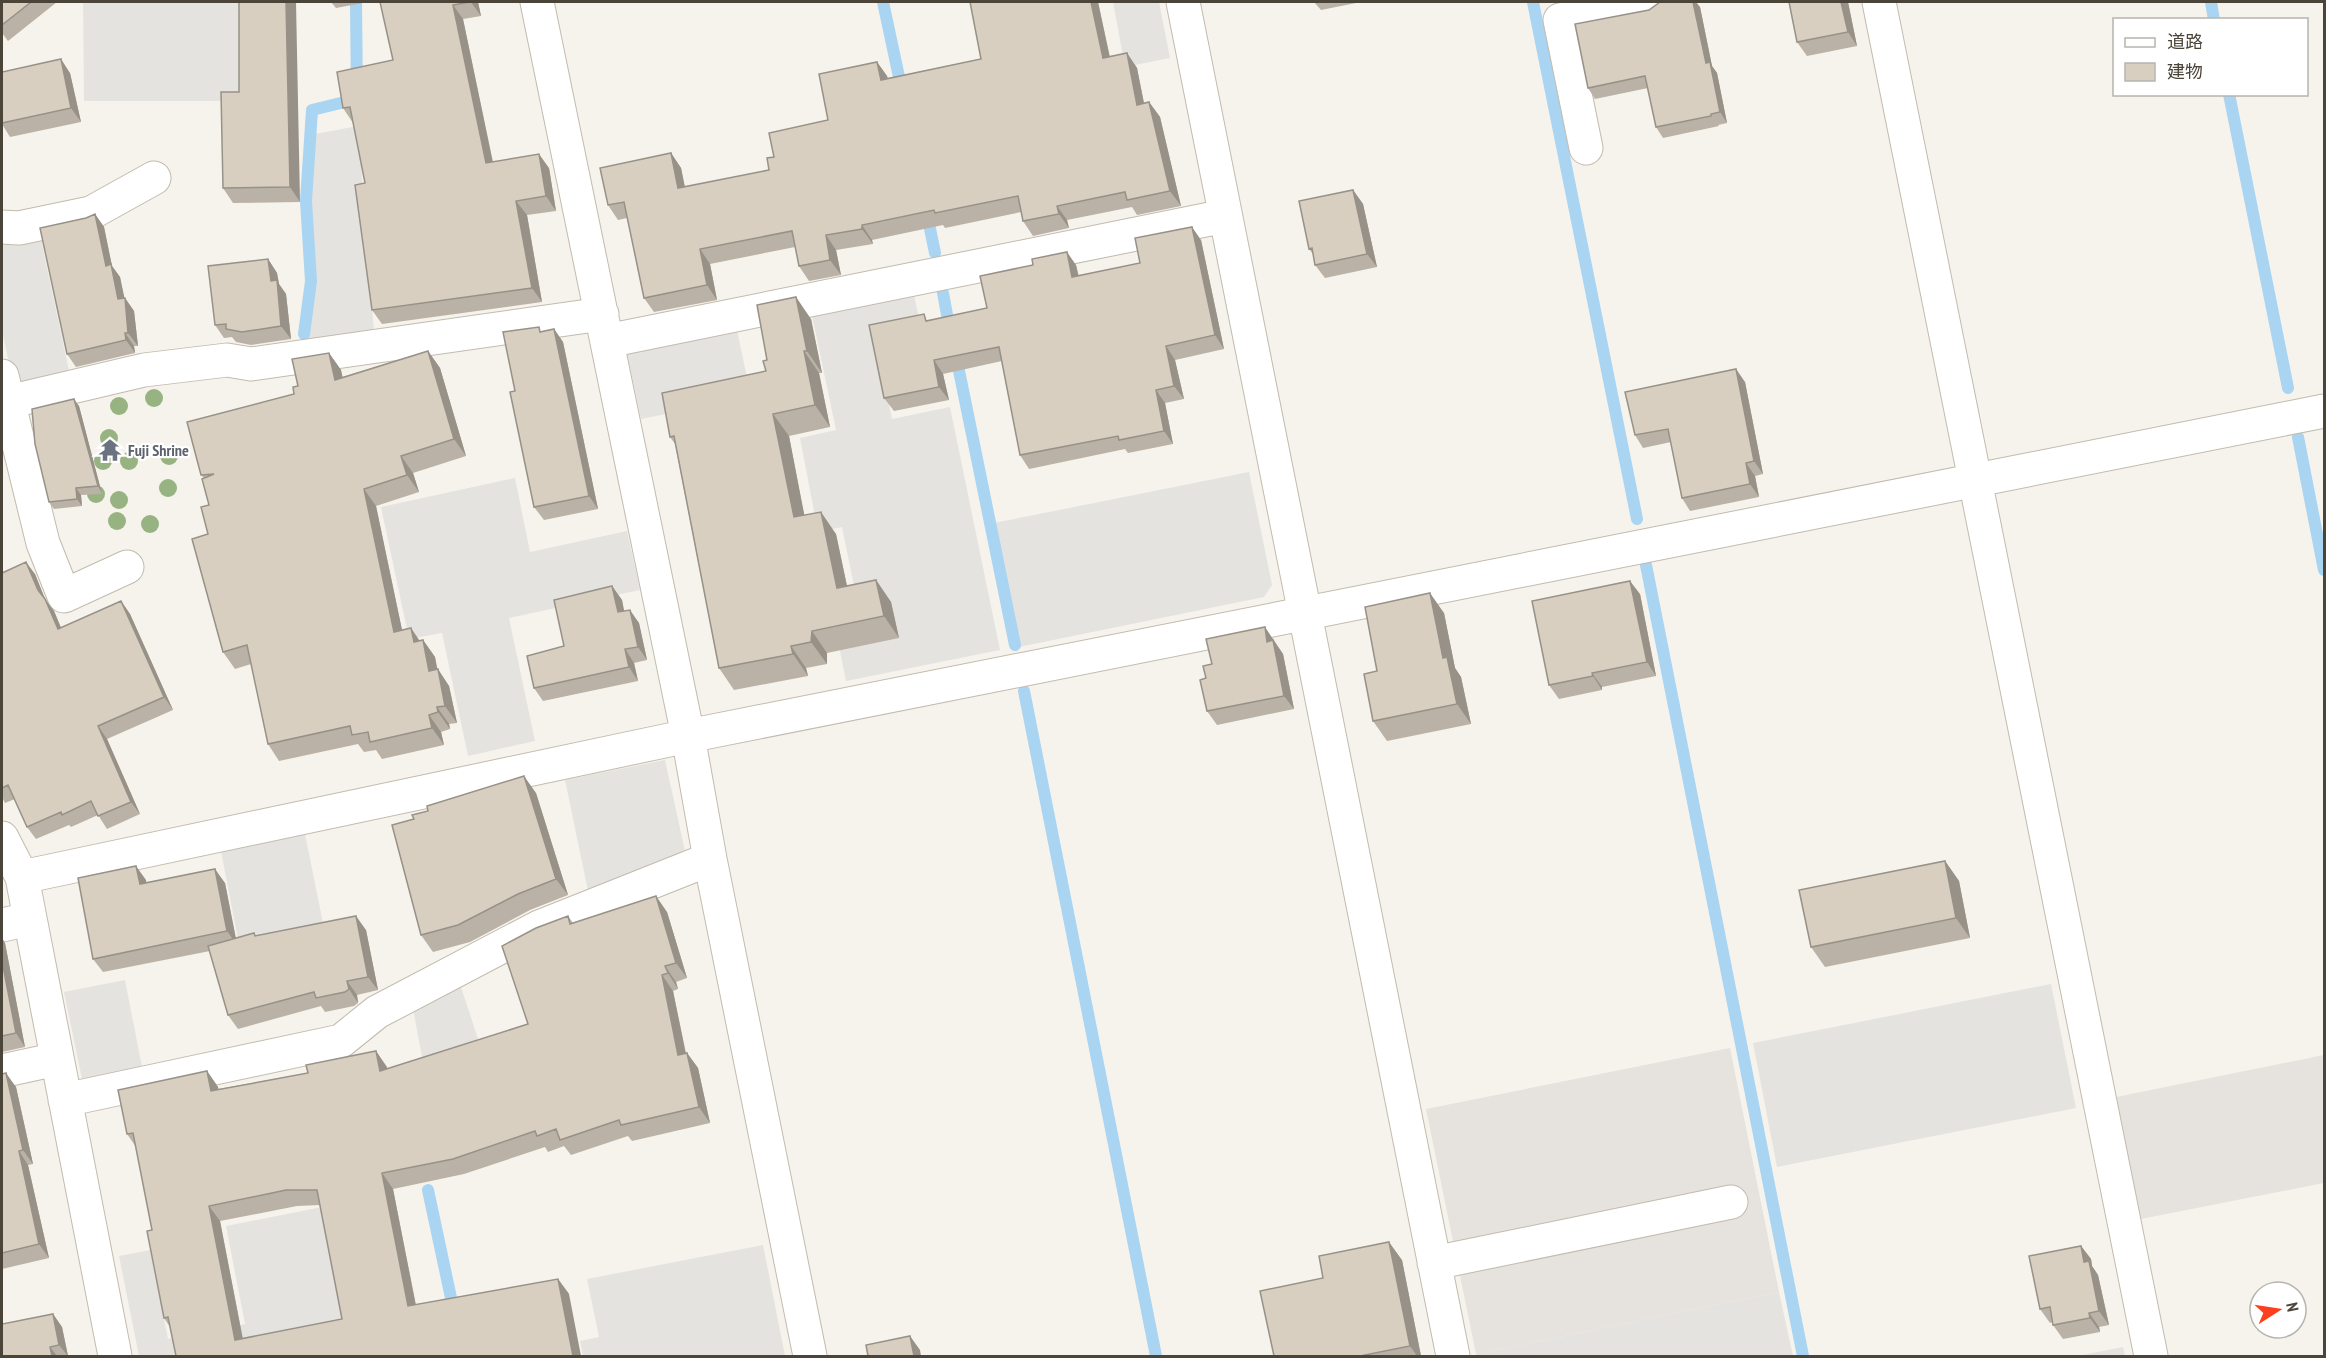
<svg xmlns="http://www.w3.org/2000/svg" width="2326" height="1358" font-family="'PT Sans Narrow','Noto Sans JP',sans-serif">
	<rect width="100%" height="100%" fill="#f6f3ec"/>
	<path fill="#e6e2dd" d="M 1730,1048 L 1779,1292 L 1476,1354 L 1426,1109 Z
		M 2324,1055 L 2324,1183 L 2141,1219 L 2116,1097 Z"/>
	<path fill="#e5e3e0" d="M 83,2 L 243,2 L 242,101 L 84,101 Z
		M 1113,2 L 1159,2 L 1170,58 L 1125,67 Z
		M 358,126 L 374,333 L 307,342 L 316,281 L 310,201 L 315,134 Z
		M 40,235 L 71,380 L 15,392 L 2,330 L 2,243 Z
		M 913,290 L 921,328 L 875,337 L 892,419 L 950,407 L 1000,650 L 846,681 L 832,611 L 858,606 L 842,527 L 818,532 L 800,438 L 836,430 L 811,311 Z
		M 736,325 L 751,397 L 641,419 L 626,348 Z
		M 1249,472 L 1272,585 L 1264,597 L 1019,647 L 994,523 Z
		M 515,478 L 530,552 L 627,531 L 640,590 L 509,618 L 535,741 L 468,756 L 442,633 L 409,639 L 381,507 Z
		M 665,760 L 685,851 L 588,891 L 565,780 Z
		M 305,834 L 324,928 L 239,945 L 221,851 Z
		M 125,980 L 142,1067 L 82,1079 L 64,992 Z
		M 459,981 L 483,1054 L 425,1073 L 412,1003 Z
		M 2051,984 L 2076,1108 L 1777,1167 L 1753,1043 Z
		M 322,1207 L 345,1327 L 196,1356 L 139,1356 L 119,1256 L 150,1250 L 168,1339 L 245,1324 L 226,1226 Z
		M 763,1245 L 785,1356 L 583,1356 L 580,1341 L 599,1337 L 587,1279 Z
		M 1779,1292 L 1793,1356 L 1476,1356 L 1476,1354 Z
		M 2123,1347 L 2125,1356 L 2077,1356 Z"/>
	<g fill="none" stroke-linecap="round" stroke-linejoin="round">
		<path stroke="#a9d4f2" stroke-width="12" d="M 883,2 L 902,91
			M 1533,2 L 1637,519
			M 2211,2 L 2214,20
			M 2229,94 L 2288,388
			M 927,214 L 935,253
			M 943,293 L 950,331
			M 304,334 L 311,281 L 306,201 L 312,110 L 357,99 L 356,2
			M 956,356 L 1015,645
			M 2298,437 L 2324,570
			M 1646,565 L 1803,1356
			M 1024,691 L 1156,1356
			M 428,1190 L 454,1312"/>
		<g stroke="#c2bbae" stroke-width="35">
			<path id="minor" d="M 537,2 L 688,736 L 710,859 L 810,1356
				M 1183,2 L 1453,1356
				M 1879,2 L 2151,1356
				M 1586,148 L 1560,20 L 1653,2
				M 2,227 L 19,228 L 91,213 L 154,178
				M 607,341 L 1225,216
				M 2,376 L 43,543 L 64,596 L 127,567
				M 8,402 L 144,370 L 227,360 L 251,364 L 602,314
				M 2,838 L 22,877 L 115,1356
				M 22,877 L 688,736 L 2324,411
				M 2,925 L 30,919
				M 2,1071 L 57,1059
				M 65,1100 L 341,1041 L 377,1012 L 539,927 L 710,859
				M 1434,1263 L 1731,1202"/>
		</g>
		<use href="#minor" stroke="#fff" stroke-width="33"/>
	</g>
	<g fill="#97b381">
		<circle cx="154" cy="398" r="9"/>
		<circle cx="119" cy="406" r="9"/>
		<circle cx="109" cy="438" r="9"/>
		<circle cx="169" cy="456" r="9"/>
		<circle cx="103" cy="461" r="9"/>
		<circle cx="129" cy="461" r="9"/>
		<circle cx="168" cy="488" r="9"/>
		<circle cx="96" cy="494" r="9"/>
		<circle cx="119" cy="500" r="9"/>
		<circle cx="117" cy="521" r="9"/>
		<circle cx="150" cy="524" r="9"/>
	</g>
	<path fill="#bab2a6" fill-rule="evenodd" d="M 2,2 L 57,2 L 8,41 L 2,33 Z
		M 331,2 L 368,2 L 336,8 Z
		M 380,2 L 478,2 L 481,16 L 463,19 L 493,162 L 549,168 L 556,211 L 527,215 L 542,302 L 382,324 L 372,310 L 365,183 L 353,123 L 343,108 L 393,60 Z
		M 968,2 L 1098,2 L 1110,57 L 1127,53 L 1137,68 L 1144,103 L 1149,102 L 1160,117 L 1181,206 L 1137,215 L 1132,207 L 1067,220 L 1069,228 L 1033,236 L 1023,221 L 1021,212 L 945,228 L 943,225 L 872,240 L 873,244 L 836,250 L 841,275 L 809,281 L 799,266 L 795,247 L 710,264 L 717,300 L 654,312 L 644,298 L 627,218 L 618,220 L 608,205 L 671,153 L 681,168 L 685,187 L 769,170 L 774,157 L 828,120 L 877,62 L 887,76 L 888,78 L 981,59 L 970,2 Z
		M 1314,2 L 1361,2 L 1321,10 Z
		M 1848,2 L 1857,46 L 1807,56 L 1797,42 Z
		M 1700,7 L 1712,66 L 1717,73 L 1727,123 L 1718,125 L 1719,126 L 1663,138 L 1656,127 L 1648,88 L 1595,99 L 1588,88 Z
		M 2,72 L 70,73 L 81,122 L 10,137 L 2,124 Z
		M 239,92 L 300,202 L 233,203 L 223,188 Z
		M 1353,190 L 1363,204 L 1377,267 L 1325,278 L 1315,265 L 1313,254 L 1309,249 Z
		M 95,214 L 104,227 L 112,266 L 120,277 L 124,298 L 125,298 L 134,311 L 138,346 L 134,346 L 135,353 L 76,367 L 67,354 L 86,218 Z
		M 1201,240 L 1224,349 L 1175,360 L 1184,399 L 1165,403 L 1173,444 L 1128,453 L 1125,449 L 1029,469 L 1020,455 L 1002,361 L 943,374 L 949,400 L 894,411 L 884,398 L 929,321 L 987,308 L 1076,265 L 1079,276 L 1140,263 Z
		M 268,259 L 277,273 L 279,284 L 286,294 L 291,339 L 251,345 L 236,342 L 232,337 L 224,338 L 215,325 Z
		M 811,319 L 822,373 L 819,373 L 830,427 L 789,436 L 804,515 L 836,534 L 847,586 L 876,580 L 891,602 L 899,638 L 827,653 L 827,664 L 806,668 L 808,676 L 734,690 L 719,668 L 675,444 L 670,437 L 766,371 Z
		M 554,329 L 563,342 L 598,509 L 544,520 L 534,507 L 515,391 Z
		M 428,351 L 440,368 L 466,456 L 413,473 L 419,492 L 376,506 L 402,630 L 411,628 L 420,641 L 423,640 L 435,657 L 437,669 L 449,686 L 457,723 L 449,724 L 450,729 L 441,732 L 444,745 L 382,759 L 376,750 L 364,752 L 358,744 L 279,761 L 268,744 L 251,664 L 235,669 L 223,652 L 208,534 L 209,505 L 204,478 L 201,475 L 294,394 L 298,386 L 329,353 L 341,370 L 342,377 Z
		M 1745,382 L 1763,474 L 1755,476 L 1759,497 L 1690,511 L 1682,498 L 1671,442 L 1643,448 L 1635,435 Z
		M 79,406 L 102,494 L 81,495 L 82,506 L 54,509 L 49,502 Z
		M 2,573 L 35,574 L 45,599 L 54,611 L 61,628 L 121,601 L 130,614 L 173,710 L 107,739 L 140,814 L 107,829 L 98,815 L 71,827 L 69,825 L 36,839 L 27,827 L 15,799 L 5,803 L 2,797 Z
		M 612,586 L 622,600 L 624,611 L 639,623 L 647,660 L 634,663 L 638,681 L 543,701 L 534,688 L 564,646 Z
		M 1640,594 L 1656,676 L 1602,687 L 1602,690 L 1559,699 L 1549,685 Z
		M 1444,613 L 1455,668 L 1461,677 L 1471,724 L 1387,741 L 1373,721 L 1377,671 Z
		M 1274,640 L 1275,643 L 1283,654 L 1294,709 L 1217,725 L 1207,711 L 1206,678 L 1212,664 Z
		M 536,793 L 568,895 L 530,910 L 470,942 L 433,952 L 421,935 Z
		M 1945,861 L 1959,881 L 1970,938 L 1825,967 L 1811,947 Z
		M 146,880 L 146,883 L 225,883 L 236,938 L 366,930 L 378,990 L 357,995 L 358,1003 L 354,1006 L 325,1012 L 321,1006 L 238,1029 L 228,1015 L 210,951 L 103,972 L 93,959 Z
		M 667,912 L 687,978 L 676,982 L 678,989 L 673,991 L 686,1053 L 687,1053 L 698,1068 L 710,1123 L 632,1141 L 628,1136 L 571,1155 L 564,1146 L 548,1152 L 545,1147 L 464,1174 L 393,1189 L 416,1305 L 558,1279 L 569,1294 L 176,1356 L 170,1327 L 164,1318 L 152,1230 L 136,1147 L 127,1134 L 207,1071 L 218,1087 L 218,1089 L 308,1073 L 376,1051 L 387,1069 L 528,1024 L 568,916 L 573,923 ZM 320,1205 L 342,1319 L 243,1339 L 220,1221 L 297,1206 Z
		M 2,938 L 5,943 L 25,1047 L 2,1052 Z
		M 2,1074 L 16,1087 L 33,1164 L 28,1165 L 49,1258 L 2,1269 Z
		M 2081,1246 L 2091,1259 L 2092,1266 L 2098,1275 L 2109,1325 L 2099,1327 L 2100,1332 L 2063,1339 L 2053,1325 L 2053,1322 L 2050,1323 L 2040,1309 Z
		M 1402,1260 L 1421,1356 L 1274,1356 L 1323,1278 Z
		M 53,1314 L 62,1327 L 68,1356 L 2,1356 Z"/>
	<path fill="#979187" d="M 286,2 L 296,2 L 300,202 L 290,187 Z
		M 471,2 L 478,2 L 481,16 Z
		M 1091,2 L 1098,2 L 1113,73 L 1103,58 Z
		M 1693,2 L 1696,2 L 1700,7 L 1712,66 L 1717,73 L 1727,123 L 1720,112 L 1706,63 Z
		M 1841,2 L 1848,2 L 1857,46 L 1848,32 Z
		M 453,5 L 463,19 L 496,178 L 486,163 Z
		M 1127,53 L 1137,68 L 1147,119 L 1137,105 Z
		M 61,59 L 70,73 L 81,122 L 71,108 Z
		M 877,62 L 887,76 L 891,95 L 881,80 Z
		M 1149,102 L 1160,117 L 1181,206 L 1170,191 Z
		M 671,153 L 681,168 L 688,203 L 678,188 Z
		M 539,154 L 549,168 L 556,211 L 546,196 Z
		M 1353,190 L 1363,204 L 1377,267 L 1367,254 Z
		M 516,201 L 527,215 L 542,302 L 532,288 Z
		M 1057,206 L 1067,220 L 1069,228 L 1059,214 Z
		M 95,214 L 104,227 L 112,266 L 120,277 L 126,305 L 125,298 L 134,311 L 138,346 L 128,333 L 118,299 L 106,266 Z
		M 862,225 L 872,240 L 873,244 L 862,229 Z
		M 1192,227 L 1201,240 L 1224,349 L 1215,335 Z
		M 826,235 L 836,250 L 841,275 L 830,260 Z
		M 700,249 L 710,264 L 717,300 L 707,285 Z
		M 1067,252 L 1076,265 L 1081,290 L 1072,277 Z
		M 268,259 L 277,273 L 279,284 L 286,294 L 291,339 L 281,326 L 271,281 Z
		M 796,297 L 811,319 L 822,373 L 807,351 Z
		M 554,329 L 563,342 L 598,509 L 589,496 Z
		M 125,333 L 134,346 L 135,353 L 126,340 Z
		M 1166,346 L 1175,360 L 1184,399 L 1174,386 Z
		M 428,351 L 440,368 L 466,456 L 454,439 Z
		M 804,351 L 819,373 L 830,427 L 815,405 Z
		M 329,353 L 341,370 L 347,397 L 335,380 Z
		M 934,360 L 943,374 L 949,400 L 939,387 Z
		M 1736,369 L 1745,382 L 1763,474 L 1754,461 Z
		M 1156,390 L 1165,403 L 1173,444 L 1164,431 Z
		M 74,399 L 79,406 L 102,494 L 98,486 Z
		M 773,414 L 789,436 L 809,539 L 794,517 Z
		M 401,456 L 413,473 L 419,492 L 407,475 Z
		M 1746,463 L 1755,476 L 1759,497 L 1750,484 Z
		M 76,488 L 81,495 L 82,506 L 77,499 Z
		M 364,489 L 376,506 L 406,649 L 394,632 Z
		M 821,512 L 836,534 L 852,610 L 837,588 Z
		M 26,562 L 35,574 L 45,599 L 54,611 L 67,642 L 58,629 L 38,590 Z
		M 876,580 L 891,602 L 899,638 L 884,616 Z
		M 1630,581 L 1640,594 L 1656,676 L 1647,662 Z
		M 612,586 L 622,600 L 627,626 L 618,612 Z
		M 1430,593 L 1444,613 L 1455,668 L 1461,677 L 1471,724 L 1457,704 L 1443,658 Z
		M 121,601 L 130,614 L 173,710 L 164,697 Z
		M 630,610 L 639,623 L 647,660 L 638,647 Z
		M 1265,627 L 1283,654 L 1294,709 L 1284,696 L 1267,642 Z
		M 411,628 L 422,645 L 414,642 Z
		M 812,631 L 827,653 L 827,664 L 811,642 Z
		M 423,640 L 435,657 L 441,688 L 429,671 Z
		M 791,646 L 806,668 L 808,676 L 793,654 Z
		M 625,649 L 634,663 L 638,681 L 629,667 Z
		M 438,669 L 449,686 L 457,723 L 445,706 Z
		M 1592,673 L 1602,687 L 1602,690 L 1593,676 Z
		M 437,707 L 449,724 L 450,729 L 438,712 Z
		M 429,715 L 441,732 L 444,745 L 432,728 Z
		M 98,726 L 107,739 L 140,814 L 131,802 Z
		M 524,776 L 536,793 L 568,895 L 556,879 Z
		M 1945,861 L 1959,881 L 1970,938 L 1956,918 Z
		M 136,866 L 146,880 L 149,898 L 140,884 Z
		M 215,869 L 225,883 L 237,945 L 227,931 Z
		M 656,896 L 667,912 L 687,978 L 676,963 Z
		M 356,916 L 366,930 L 378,990 L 368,977 Z
		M 2,938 L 5,943 L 25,1047 L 16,1033 L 2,961 Z
		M 665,966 L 676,982 L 678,989 L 668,973 Z
		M 662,975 L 673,991 L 689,1070 L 678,1055 Z
		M 347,981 L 357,995 L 358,1003 L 349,989 Z
		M 376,1051 L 387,1067 L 391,1087 L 380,1071 Z
		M 687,1053 L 698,1068 L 710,1123 L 699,1107 Z
		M 207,1071 L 218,1087 L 222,1106 L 211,1091 Z
		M 6,1073 L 16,1087 L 33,1164 L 23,1150 Z
		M 19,1151 L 28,1165 L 49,1258 L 39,1244 Z
		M 382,1173 L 393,1189 L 419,1322 L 408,1306 Z
		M 209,1206 L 220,1221 L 246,1356 L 235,1340 Z
		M 1389,1242 L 1402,1260 L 1421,1356 L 1417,1356 L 1410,1346 Z
		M 2081,1246 L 2091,1259 L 2092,1266 L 2098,1275 L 2109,1325 L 2099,1311 L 2084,1262 Z
		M 558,1279 L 569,1294 L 581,1356 L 573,1356 Z
		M 2089,1313 L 2099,1327 L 2100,1332 L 2090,1318 Z
		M 53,1314 L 62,1327 L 68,1356 L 59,1345 Z
		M 910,1336 L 920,1350 L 921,1356 L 914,1356 Z
		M 50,1347 L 57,1356 L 52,1356 Z"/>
	<path fill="#d8cfc1" stroke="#979187" stroke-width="1.5" fill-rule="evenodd" d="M 2,2 L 31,2 L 2,25 Z
		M 239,2 L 286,2 L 290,187 L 223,188 L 221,92 L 239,92 Z
		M 380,2 L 469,2 L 453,5 L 486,163 L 539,154 L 546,196 L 516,201 L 532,288 L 372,310 L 355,185 L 365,183 L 350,107 L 343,108 L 337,72 L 393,60 Z
		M 970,2 L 1091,2 L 1103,58 L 1127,53 L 1137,105 L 1149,102 L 1170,191 L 1127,200 L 1125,192 L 1057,206 L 1059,214 L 1023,221 L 1018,196 L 935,213 L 934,210 L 862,225 L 862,229 L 826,235 L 830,260 L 799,266 L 792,231 L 700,249 L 707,285 L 644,298 L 624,202 L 608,205 L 600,168 L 671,153 L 678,188 L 769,170 L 767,158 L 774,157 L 769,133 L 828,120 L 819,74 L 877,62 L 881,80 L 981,59 Z
		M 1660,2 L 1693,2 L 1706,63 L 1710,62 L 1720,112 L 1711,114 L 1711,116 L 1656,127 L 1645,76 L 1588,88 L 1575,24 L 1649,10 Z
		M 1789,2 L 1841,2 L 1848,32 L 1797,42 Z
		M 61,59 L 71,108 L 2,123 L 2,72 Z
		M 1353,190 L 1367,254 L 1315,265 L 1312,248 L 1309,249 L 1299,201 Z
		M 95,214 L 106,266 L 111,264 L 118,299 L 125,298 L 128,333 L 125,333 L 126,340 L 67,354 L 40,228 L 86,218 Z
		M 1192,227 L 1215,335 L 1166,346 L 1174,386 L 1156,390 L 1164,431 L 1119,440 L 1118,436 L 1020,455 L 999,347 L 934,360 L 939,387 L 884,398 L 869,325 L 924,314 L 926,321 L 987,308 L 980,276 L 1033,265 L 1032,259 L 1067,252 L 1072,277 L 1140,263 L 1135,238 Z
		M 268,259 L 271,281 L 277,280 L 281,326 L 242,332 L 226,329 L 226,324 L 215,325 L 208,266 Z
		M 796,297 L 807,351 L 804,351 L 815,405 L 773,414 L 794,517 L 821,512 L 837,588 L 876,580 L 884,616 L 812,631 L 811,642 L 791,646 L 793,654 L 719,668 L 674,436 L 670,437 L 662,393 L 766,371 L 763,361 L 767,360 L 757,305 Z
		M 539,327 L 540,332 L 554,329 L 589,496 L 534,507 L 510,392 L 515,391 L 503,332 Z
		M 428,351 L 454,439 L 401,456 L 407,475 L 364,489 L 394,632 L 411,628 L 414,642 L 423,640 L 429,671 L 438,669 L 445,706 L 437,707 L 438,712 L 429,715 L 432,728 L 370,742 L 368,732 L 352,735 L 350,726 L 268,744 L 247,645 L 223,652 L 192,539 L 208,534 L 201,507 L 209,505 L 202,479 L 214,474 L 201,475 L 187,422 L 294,394 L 293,387 L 298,386 L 292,359 L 329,353 L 335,380 Z
		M 1736,369 L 1754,461 L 1746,463 L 1750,484 L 1682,498 L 1668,429 L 1635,435 L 1625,392 Z
		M 74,399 L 98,486 L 76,488 L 77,499 L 49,502 L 35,444 L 32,409 Z
		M 26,562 L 38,590 L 45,599 L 58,629 L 121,601 L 164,697 L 98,726 L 131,802 L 98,816 L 91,801 L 62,815 L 61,812 L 27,827 L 8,785 L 2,788 L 2,573 Z
		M 1630,581 L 1647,662 L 1592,673 L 1593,676 L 1549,685 L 1532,601 Z
		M 612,586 L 618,612 L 630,610 L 638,647 L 625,649 L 629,667 L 534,688 L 527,656 L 564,646 L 554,600 Z
		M 1430,593 L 1443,658 L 1447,657 L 1457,704 L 1373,721 L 1364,674 L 1377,671 L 1365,607 Z
		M 1265,627 L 1267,642 L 1273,640 L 1284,696 L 1207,711 L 1200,680 L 1206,678 L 1203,666 L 1212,664 L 1206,639 Z
		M 524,776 L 556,879 L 518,894 L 458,925 L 421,935 L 392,825 L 414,819 L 412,815 L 428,811 L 427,806 Z
		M 1945,861 L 1956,918 L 1811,947 L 1799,890 Z
		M 136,866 L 140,884 L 215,869 L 227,931 L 93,959 L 78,878 Z
		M 656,896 L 676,963 L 665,966 L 668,973 L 662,975 L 678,1055 L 687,1053 L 699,1107 L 621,1125 L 619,1120 L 560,1140 L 556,1129 L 537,1136 L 535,1131 L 453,1159 L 382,1173 L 408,1306 L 558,1279 L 573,1356 L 176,1356 L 168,1317 L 164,1318 L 147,1231 L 152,1230 L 133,1133 L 127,1134 L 118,1090 L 207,1071 L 211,1091 L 308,1073 L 306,1065 L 376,1051 L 380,1071 L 528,1024 L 502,946 L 536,928 L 568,916 L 570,924 ZM 286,1190 L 317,1190 L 342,1319 L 235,1340 L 209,1206 Z
		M 356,916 L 368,977 L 347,981 L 349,989 L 345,992 L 316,998 L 314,992 L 228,1015 L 208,946 L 254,933 L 255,936 Z
		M 2,961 L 16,1033 L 2,1036 Z
		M 6,1073 L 23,1150 L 19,1151 L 39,1244 L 2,1253 L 2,1074 Z
		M 1389,1242 L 1410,1346 L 1360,1356 L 1274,1356 L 1260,1291 L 1323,1278 L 1319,1256 Z
		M 2081,1246 L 2084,1262 L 2089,1261 L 2099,1311 L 2089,1313 L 2090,1318 L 2053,1325 L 2050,1307 L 2040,1309 L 2029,1256 Z
		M 53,1314 L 59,1345 L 50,1347 L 52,1356 L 2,1356 L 2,1324 Z
		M 910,1336 L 914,1356 L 868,1356 L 866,1345 Z"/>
	<defs>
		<g id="temple-bare" transform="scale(1.8)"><path d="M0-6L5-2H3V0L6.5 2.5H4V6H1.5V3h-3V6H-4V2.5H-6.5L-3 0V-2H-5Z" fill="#6b7280" stroke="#fff" stroke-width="2.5" paint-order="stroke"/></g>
	</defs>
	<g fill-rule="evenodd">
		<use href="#temple-bare" x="110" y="450"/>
	</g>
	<g text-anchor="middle" stroke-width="4.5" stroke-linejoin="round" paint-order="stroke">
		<g font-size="16" font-weight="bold" fill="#5b616d" stroke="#fff" text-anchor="start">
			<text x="128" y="456">Fuji Shrine</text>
		</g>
	</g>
	<rect width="2326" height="1358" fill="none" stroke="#4b4439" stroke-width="6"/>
	<rect x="2113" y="18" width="195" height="78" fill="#ffffff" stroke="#b7b4b0" stroke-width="1.5"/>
	<rect x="2125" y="38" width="30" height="9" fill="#ffffff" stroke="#b7b4b0" stroke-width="1.5"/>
	<text x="2167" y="48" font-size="18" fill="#4b4439">道路</text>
	<rect x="2125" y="63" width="30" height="18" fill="#d8cfc1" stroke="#b7b4b0" stroke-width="1.5"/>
	<text x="2167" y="78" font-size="18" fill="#4b4439">建物</text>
	<g transform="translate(2278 1310) rotate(78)"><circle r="28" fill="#ffffff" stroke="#b7b4b0" stroke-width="1.5"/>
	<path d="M0-4.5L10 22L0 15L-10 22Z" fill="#fc3f1d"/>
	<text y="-9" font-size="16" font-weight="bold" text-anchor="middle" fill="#4b4439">N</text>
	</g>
</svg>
